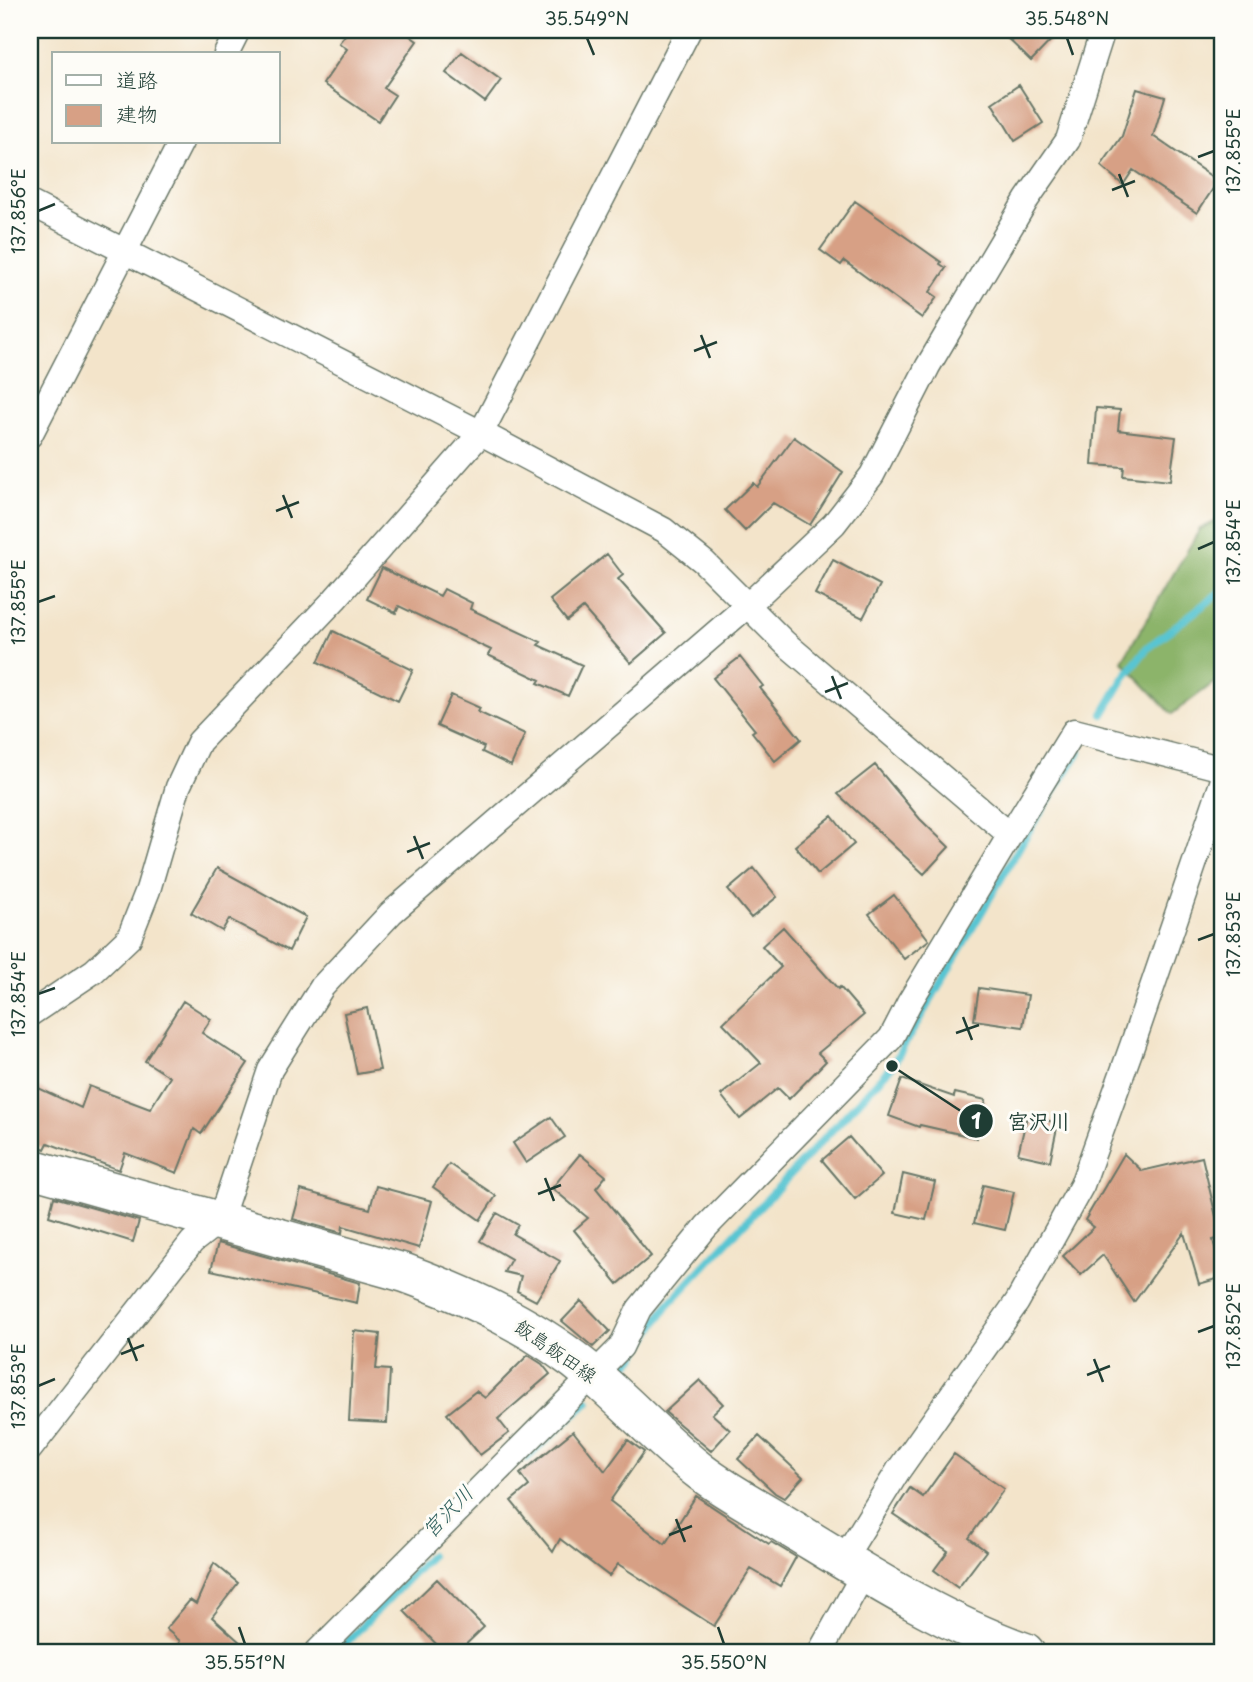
<svg xmlns="http://www.w3.org/2000/svg" width="1253" height="1682" font-family="'Playpen Sans','Klee One',sans-serif">
	<rect width="100%" height="100%" fill="#fdfcf7"/>
	<filter id="ink" filterUnits="userSpaceOnUse"><feTurbulence type="fractalNoise" baseFrequency=".0143" numOctaves="2"/><feDisplacementMap in="SourceGraphic" scale="14" xChannelSelector="R" yChannelSelector="G"/><feConvolveMatrix kernelMatrix="1 2 1 2 8 2 1 2 1" color-interpolation-filters="sRGB"/></filter>
	<filter id="wash" filterUnits="userSpaceOnUse"><feTurbulence type="fractalNoise" baseFrequency=".00686" numOctaves="4" result="noise"/><feDisplacementMap in="SourceGraphic" scale="28" xChannelSelector="R" yChannelSelector="G"/><feGaussianBlur stdDeviation="1.57" result="paint"/><feColorMatrix in="noise" values="0 0 0 0 0 0 0 0 0 0 0 0 0 0 0 0 0 1.4 0 .05"/><feComposite in="paint" operator="in"/></filter>
	<g filter="url(#wash)">
		<rect width="100%" height="100%" fill="#f3e4ca"/>
		<path fill="#8cb46a" stroke="#56784f" stroke-width="2" d="M 1223,518 L 1223,676 L 1172,714 L 1122,661 L 1200,529 Z"/>
		<g fill="none" stroke-linecap="round" stroke-linejoin="round">
			<path stroke="#59c5d2" stroke-width="8" d="M 1103,714 L 1124,678 L 1147,648 L 1223,590
				M 623,1369 L 633,1359 L 667,1306 L 892,1066 L 1034,822 L 1079,752
				M 527,1458 L 588,1401
				M 337,1652 L 430,1556"/>
		</g>
		<g id="blocks">
			<path fill="#d7a085" d="M 349,30 L 402,30 L 417,41 L 384,88 L 395,95 L 378,121 L 323,84 L 347,49 L 339,43 Z
				M 999,30 L 1061,30 L 1031,61 Z
				M 462,52 L 501,80 L 485,102 L 446,73 Z
				M 1019,85 L 1043,123 L 1015,141 L 992,103 Z
				M 1137,89 L 1165,97 L 1153,136 L 1218,181 L 1197,213 L 1133,170 L 1123,185 L 1101,166 L 1122,136 Z
				M 855,201 L 941,262 L 940,264 L 946,268 L 930,292 L 937,297 L 922,318 L 844,261 L 841,265 L 820,250 Z
				M 1096,408 L 1120,410 L 1118,430 L 1176,437 L 1170,481 L 1123,476 L 1124,467 L 1092,465 Z
				M 794,437 L 843,472 L 810,525 L 773,503 L 745,531 L 725,510 L 753,483 L 757,487 Z
				M 607,554 L 623,575 L 618,579 L 666,633 L 631,663 L 583,608 L 567,621 L 550,600 Z
				M 833,560 L 880,585 L 863,618 L 815,594 Z
				M 382,568 L 440,596 L 444,589 L 472,603 L 470,609 L 541,642 L 538,645 L 582,665 L 568,696 L 538,683 L 540,680 L 488,655 L 491,650 L 399,606 L 396,613 L 367,599 Z
				M 333,631 L 413,670 L 398,701 L 318,662 Z
				M 740,657 L 763,686 L 760,688 L 801,739 L 775,761 L 752,732 L 755,730 L 713,678 Z
				M 451,695 L 480,708 L 478,712 L 525,734 L 511,766 L 482,752 L 484,747 L 437,726 Z
				M 875,765 L 920,819 L 949,847 L 924,874 L 838,794 Z
				M 832,816 L 854,844 L 818,874 L 795,846 Z
				M 217,868 L 306,917 L 289,951 L 229,919 L 222,931 L 191,913 Z
				M 754,868 L 777,897 L 751,918 L 728,890 Z
				M 894,895 L 929,940 L 904,959 L 869,914 Z
				M 783,927 L 838,989 L 840,987 L 864,1015 L 818,1053 L 826,1061 L 789,1099 L 778,1088 L 740,1119 L 721,1095 L 761,1063 L 723,1023 L 781,967 L 762,946 Z
				M 979,988 L 1028,995 L 1023,1027 L 974,1020 Z
				M 183,1001 L 211,1019 L 202,1033 L 248,1063 L 201,1134 L 194,1129 L 177,1173 L 125,1153 L 119,1170 L 48,1143 L 45,1149 L 30,1143 L 30,1084 L 81,1108 L 89,1086 L 150,1109 L 170,1077 L 145,1061 Z
				M 367,1008 L 380,1070 L 357,1074 L 344,1013 Z
				M 902,1079 L 954,1097 L 955,1093 L 986,1100 L 977,1138 L 920,1125 L 919,1127 L 889,1116 Z
				M 1027,1116 L 1058,1123 L 1050,1161 L 1018,1154 Z
				M 551,1117 L 565,1137 L 526,1163 L 513,1143 Z
				M 849,1137 L 882,1176 L 855,1199 L 822,1160 Z
				M 580,1154 L 606,1176 L 596,1188 L 651,1256 L 618,1284 L 574,1230 L 588,1218 L 552,1188 Z
				M 1124,1154 L 1142,1171 L 1202,1157 L 1221,1238 L 1213,1240 L 1223,1277 L 1199,1284 L 1184,1233 L 1134,1302 L 1103,1255 L 1081,1275 L 1063,1256 L 1094,1227 L 1085,1220 Z
				M 449,1164 L 496,1196 L 480,1220 L 433,1187 Z
				M 903,1174 L 935,1182 L 926,1220 L 895,1213 Z
				M 983,1185 L 1014,1192 L 1005,1230 L 974,1223 Z
				M 376,1186 L 432,1201 L 419,1248 L 343,1226 L 342,1233 L 293,1219 L 301,1190 L 370,1209 Z
				M 54,1197 L 139,1221 L 133,1242 L 49,1216 Z
				M 497,1213 L 518,1225 L 513,1234 L 560,1261 L 536,1301 L 517,1291 L 521,1276 L 504,1272 L 511,1259 L 480,1241 Z
				M 218,1243 L 360,1283 L 357,1303 L 211,1270 Z
				M 581,1301 L 610,1331 L 593,1347 L 562,1321 Z
				M 354,1331 L 380,1334 L 376,1369 L 390,1370 L 387,1423 L 349,1421 Z
				M 528,1355 L 542,1364 L 550,1374 L 498,1419 L 509,1433 L 480,1455 L 447,1414 L 476,1391 L 485,1398 Z
				M 700,1380 L 723,1404 L 712,1414 L 730,1430 L 711,1451 L 665,1412 Z
				M 573,1431 L 605,1471 L 628,1440 L 644,1452 L 610,1501 L 665,1544 L 696,1496 L 769,1544 L 771,1542 L 796,1557 L 780,1586 L 751,1569 L 714,1626 L 618,1564 L 609,1576 L 560,1539 L 553,1552 L 511,1501 L 529,1486 L 520,1474 Z
				M 759,1436 L 803,1477 L 784,1498 L 775,1493 L 738,1459 Z
				M 954,1454 L 1004,1489 L 969,1538 L 986,1551 L 958,1588 L 934,1570 L 948,1551 L 893,1514 L 910,1488 L 923,1497 Z
				M 214,1563 L 238,1583 L 212,1617 L 251,1652 L 194,1652 L 189,1648 L 186,1652 L 175,1652 L 180,1641 L 166,1629 L 190,1600 L 196,1604 Z
				M 437,1579 L 484,1627 L 458,1652 L 444,1652 L 404,1611 Z"/>
		</g>
	</g>
	<g filter="url(#ink)">
		<use href="#blocks" fill-opacity="0" stroke="#697768" stroke-width="2"/>
		<g fill="none" stroke-linecap="round" stroke-linejoin="round">
			<g stroke="#697768" stroke-width="27">
				<path id="street" d="M 226,54 L 238,30
					M 30,203 L 481,433 L 664,530 L 704,562 L 785,643 L 1010,835 L 1074,731 L 1223,769
					M 30,435 L 181,142
					M 30,1014 L 94,971 L 129,938 L 148,890 L 178,787 L 199,742 L 335,599 L 481,433 L 689,30
					M 30,1449 L 192,1242 L 220,1220 L 270,1070 L 322,987 L 391,913 L 747,606 L 834,524 L 872,475 L 928,366 L 1027,199 L 1068,140 L 1103,30
					M 843,1560 L 898,1471 L 1017,1302 L 1082,1185 L 1132,1046 L 1223,780
					M 317,1652 L 621,1347 L 639,1309 L 706,1227 L 891,1038 L 909,1003 L 1010,835
					M 820,1652 L 864,1573"/>
			</g>
			<g stroke="#697768" stroke-width="41">
				<path id="primary" d="M 30,1168 L 405,1273 C 473,1298 538,1328 594,1376 C 631,1407 663,1443 701,1472 C 730,1494 764,1511 795,1531 C 869,1576 943,1623 1025,1652"/>
			</g>
			<use href="#street" stroke="#fff" stroke-width="24"/>
			<use href="#primary" stroke="#fff" stroke-width="38"/>
		</g>
	</g>
	<path fill="none" stroke="#1f3d34" stroke-width="2.5" d="M 587,38 L 594,55M 1067,38 L 1073,55M 1198,157 L 1214,151M 1119,174 L 1128,197M 1112,190 L 1135,181M 38,211 L 55,204M 701,335 L 710,358M 694,351 L 717,342M 283,495 L 292,518M 276,511 L 299,502M 1198,549 L 1214,542M 38,602 L 55,596M 832,676 L 841,699M 825,692 L 848,683M 414,836 L 423,859M 407,852 L 430,843M 1198,940 L 1214,934M 38,994 L 55,988M 963,1017 L 972,1040M 956,1033 L 979,1025M 545,1178 L 554,1201M 538,1194 L 561,1185M 1198,1332 L 1214,1326M 128,1338 L 137,1361M 121,1354 L 144,1345M 1094,1359 L 1103,1382M 1087,1375 L 1110,1366M 38,1386 L 55,1379M 676,1519 L 685,1542M 669,1535 L 692,1526M 239,1627 L 245,1644M 718,1627 L 724,1644"/>
	<g text-anchor="middle" stroke-width="6" stroke-linejoin="round" paint-order="stroke">
		<g font-size="19" fill="#1f3d34" stroke="#fdfcf7">
			<text transform="translate(556 1351) rotate(35)" y="7">飯島飯田線</text>
		</g>
		<g font-size="21" font-style="italic" fill="#2e5f5c" stroke="#fdfcf7">
			<text transform="translate(448 1512) rotate(-46)" y="7">宮沢川</text>
		</g>
	</g>
	<path fill="none" stroke="#1f3d34" stroke-width="2.5" d="M892 1066L976 1121"/>
	<g fill="#1f3d34" stroke="#fdfcf7" stroke-width="2.5">
		<circle cx="892" cy="1066" r="7"/>
		<circle cx="976" cy="1121" r="18"/>
	</g>
	<g font-size="21" text-anchor="middle" font-weight="bold" fill="#fff">
		<text x="976" y="1129">1</text>
	</g>
	<g font-size="21" text-anchor="middle" font-weight="bold" fill="#1f3d34" stroke="#fdfcf7" stroke-width="6" stroke-linejoin="round" paint-order="stroke">
		<text x="1039" y="1129">宮沢川</text>
	</g>
	<rect width="1253" height="1682" fill="none" stroke="#fdfcf7" stroke-width="77"/>
	<rect x="52" y="52" width="228" height="91" fill="#fdfcf7" stroke="#a4b0a9" stroke-width="2"/>
	<rect x="66" y="75" width="35" height="10" fill="#ffffff" stroke="#a4b0a9" stroke-width="2"/>
	<text x="116" y="88" font-size="21" fill="#1f3d34">道路</text>
	<rect x="66" y="105" width="35" height="21" fill="#d7a085" stroke="#a4b0a9" stroke-width="2"/>
	<text x="116" y="122" font-size="21" fill="#1f3d34">建物</text>
	<rect x="38" y="38" width="1176" height="1606" fill="none" stroke="#1f3d34" stroke-width="2.5"/>
	<g font-size="18" text-anchor="middle" fill="#1f3d34">
		<text x="587" y="25">35.549°N</text>
		<text x="1067" y="25">35.548°N</text>
		<text transform="translate(1234 151) rotate(-90)" y="6">137.855°E</text>
		<text transform="translate(19 211) rotate(-90)" y="6">137.856°E</text>
		<text transform="translate(1234 542) rotate(-90)" y="6">137.854°E</text>
		<text transform="translate(19 602) rotate(-90)" y="6">137.855°E</text>
		<text transform="translate(1234 934) rotate(-90)" y="6">137.853°E</text>
		<text transform="translate(19 994) rotate(-90)" y="6">137.854°E</text>
		<text transform="translate(1234 1326) rotate(-90)" y="6">137.852°E</text>
		<text transform="translate(19 1386) rotate(-90)" y="6">137.853°E</text>
		<text x="245" y="1669">35.551°N</text>
		<text x="724" y="1669">35.550°N</text>
	</g>
</svg>
